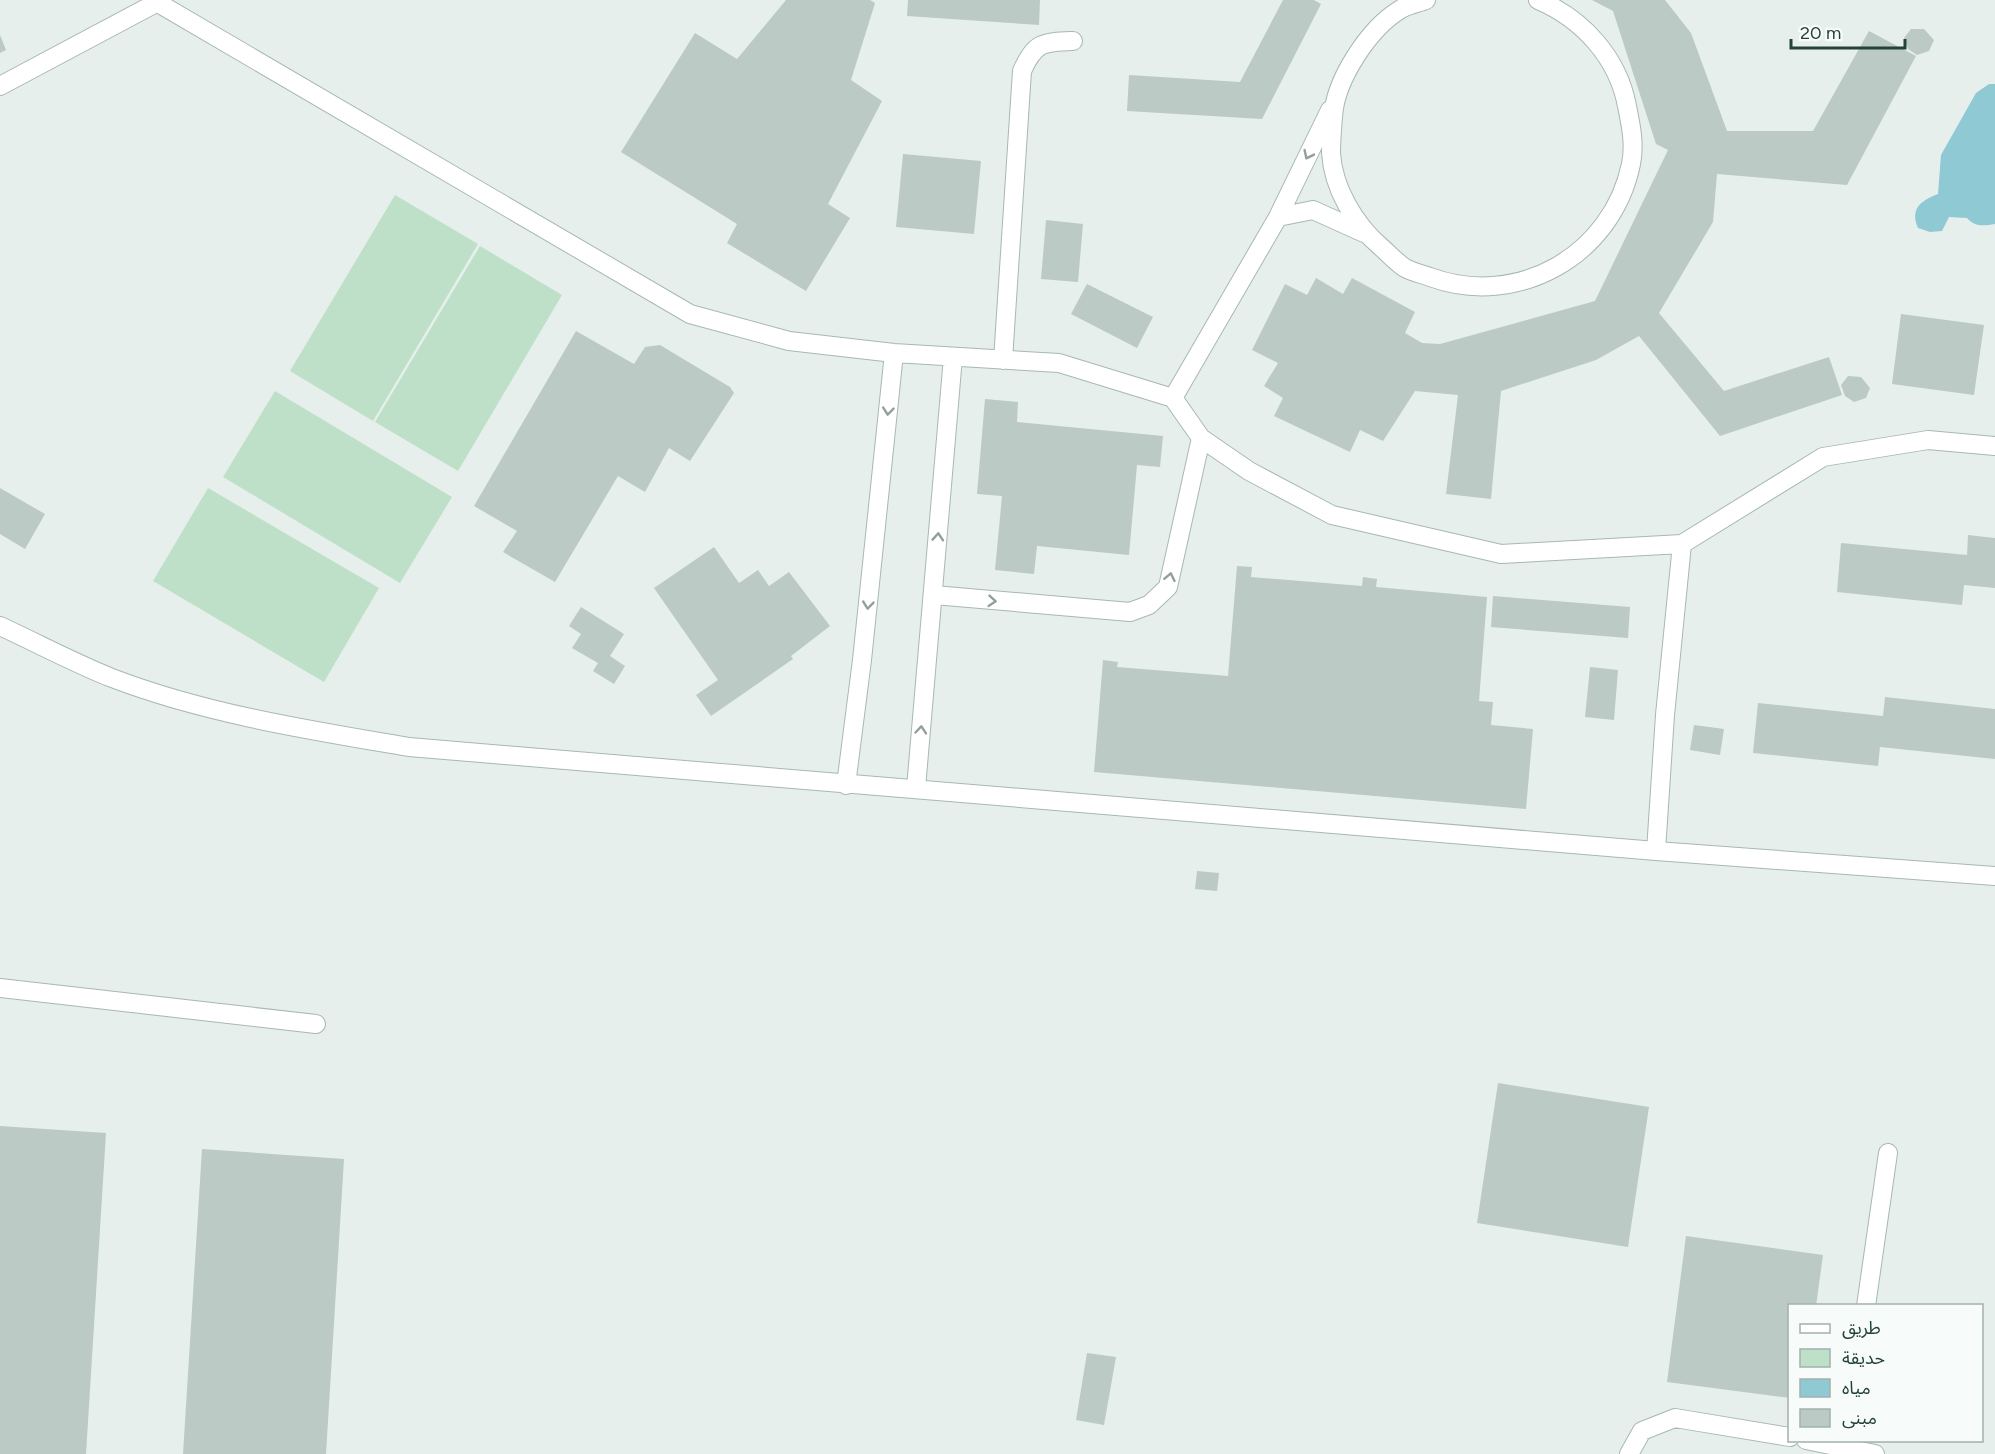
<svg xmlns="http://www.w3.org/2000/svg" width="1995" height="1454" font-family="Figtree,'Noto Sans Arabic',sans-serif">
	<rect width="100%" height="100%" fill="#e6efeb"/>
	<path fill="#bfe0c8" d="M 395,195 L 478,244 L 373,421 L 290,371 Z
		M 480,246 L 562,295 L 458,471 L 375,422 Z
		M 275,391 L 452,497 L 400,583 L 223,477 Z
		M 208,488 L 379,588 L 324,682 L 153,581 Z"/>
	<path fill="#8ec9d4" d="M 1989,84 L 1995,84 L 1995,224 C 1983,226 1975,227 1967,218 L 1949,217 L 1942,231 L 1930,232 L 1918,228 C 1910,209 1920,201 1938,194 L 1941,155 L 1976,93 Z"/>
	<path fill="#bbcac4" d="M 786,0 L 870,0 L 875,3 L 851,80 L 882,101 L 828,204 L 850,218 L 806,291 L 727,243 L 737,224 L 621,152 L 695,33 L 737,59 Z
		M 908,0 L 1040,0 L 1039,25 L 907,16 Z
		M 1283,0 L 1314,0 L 1321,4 L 1262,119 L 1127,111 L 1129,75 L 1240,82 Z
		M 1592,0 L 1665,0 L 1691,33 L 1727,131 L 1813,131 L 1869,31 L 1916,56 L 1847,185 L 1717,174 L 1713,222 L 1659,313 L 1724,391 L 1829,357 L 1842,395 L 1720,436 L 1639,336 L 1596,360 L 1501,391 L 1491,499 L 1446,494 L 1458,395 L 1415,391 L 1383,441 L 1360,430 L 1350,452 L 1274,416 L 1283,398 L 1264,386 L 1278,363 L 1252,350 L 1285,284 L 1307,295 L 1316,278 L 1343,294 L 1352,278 L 1415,312 L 1405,333 L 1422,343 L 1440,344 L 1595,301 L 1668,150 L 1656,144 L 1613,11 Z
		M 1911,29 L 1924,29 L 1934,40 L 1929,51 L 1917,55 L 1908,49 L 1904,38 Z
		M 0,35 L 6,50 L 0,53 Z
		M 903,154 L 981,161 L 974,234 L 896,227 Z
		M 1046,220 L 1083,224 L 1078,282 L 1041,279 Z
		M 1087,284 L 1153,317 L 1137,348 L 1071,314 Z
		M 1901,314 L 1984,325 L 1974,395 L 1892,384 Z
		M 576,331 L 634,364 L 645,347 L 660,345 L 730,387 L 734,393 L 690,461 L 669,448 L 645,492 L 618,476 L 555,582 L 503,552 L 517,531 L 474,506 Z
		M 1848,376 L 1861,377 L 1870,388 L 1866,398 L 1854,402 L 1845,396 L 1841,385 Z
		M 985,399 L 1018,402 L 1017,422 L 1163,436 L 1160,467 L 1137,465 L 1129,555 L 1037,546 L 1034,574 L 995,570 L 1002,496 L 977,494 Z
		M 0,488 L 45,514 L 25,549 L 0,534 Z
		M 1968,535 L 1995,538 L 1995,588 L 1964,585 L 1962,605 L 1837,592 L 1841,543 L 1967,555 Z
		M 714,547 L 739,583 L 758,570 L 769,586 L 789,572 L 830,626 L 791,656 L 793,659 L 711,716 L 696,695 L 718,680 L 654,588 Z
		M 1237,566 L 1252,567 L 1251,577 L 1362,586 L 1363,577 L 1377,579 L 1376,587 L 1487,597 L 1479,701 L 1493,702 L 1491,725 L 1533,729 L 1526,809 L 1094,772 L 1103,660 L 1118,662 L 1117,667 L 1228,676 Z
		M 1493,596 L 1630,607 L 1628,638 L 1491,627 Z
		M 581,607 L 624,634 L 610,656 L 625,666 L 614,684 L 593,671 L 598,663 L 572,648 L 581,634 L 569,626 Z
		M 1590,667 L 1618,670 L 1614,720 L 1585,717 Z
		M 1885,697 L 1995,709 L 1995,759 L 1880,747 L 1878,766 L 1753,753 L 1758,703 L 1883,716 Z
		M 1694,725 L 1724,729 L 1720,755 L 1690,750 Z
		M 1197,871 L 1219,873 L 1217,891 L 1195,889 Z
		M 1498,1083 L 1649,1107 L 1628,1247 L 1477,1223 Z
		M 0,1126 L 106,1133 L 86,1454 L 0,1454 Z
		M 202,1149 L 344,1159 L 326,1454 L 183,1454 Z
		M 1686,1236 L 1823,1255 L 1816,1306 L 1790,1306 L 1790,1398 L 1667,1382 Z
		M 1087,1353 L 1116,1357 L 1104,1425 L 1076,1420 Z"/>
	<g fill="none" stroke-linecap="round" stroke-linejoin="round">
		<g stroke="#a8b8b2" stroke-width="20">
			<path id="service" d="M 0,988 L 316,1024"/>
		</g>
		<g stroke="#a8b8b2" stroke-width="20">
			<path id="minor" d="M 153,0 L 690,314 L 789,341 L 894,353 L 1059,363 L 1173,398 L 1201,438 L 1249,471 L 1332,515 L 1501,554 L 1682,544
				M 1426,0 C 1418,3 1408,5 1401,9 C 1369,28 1335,80 1333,117 C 1332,129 1331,141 1331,153 C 1333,188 1355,225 1381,247 C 1388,253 1396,262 1405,268 C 1412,272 1422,274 1430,277 C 1517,309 1612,256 1631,164 C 1635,144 1631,126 1627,106 C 1618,58 1583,19 1538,0
				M 0,86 L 156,3
				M 1278,217 L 1313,210 L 1364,233
				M 1003,360 L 1022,71 C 1035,42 1043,42 1073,41
				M 1173,398 L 1278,217 L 1330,110
				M 934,595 L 1130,612 L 1149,605 L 1168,587 L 1201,438
				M 0,626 C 37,643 74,663 112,678 C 206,714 309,730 409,747 L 1656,851 L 1995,876
				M 846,785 L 862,660 L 894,353
				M 916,788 L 953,357
				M 1656,851 L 1665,715 L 1682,544 L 1823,457 L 1928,440 L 1995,446
				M 1866,1306 L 1888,1153
				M 1806,1440 L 1875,1454
				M 1629,1454 L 1642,1431 L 1675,1418 L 1790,1437"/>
		</g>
		<use href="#service" stroke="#fff" stroke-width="18"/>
		<use href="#minor" stroke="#fff" stroke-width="18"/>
	</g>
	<defs><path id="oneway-chevron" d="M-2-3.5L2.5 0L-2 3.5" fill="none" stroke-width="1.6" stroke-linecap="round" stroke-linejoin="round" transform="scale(1.5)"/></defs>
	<g stroke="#92a09c">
		<use href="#oneway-chevron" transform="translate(1308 155) rotate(116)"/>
		<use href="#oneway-chevron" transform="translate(888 411) rotate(96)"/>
		<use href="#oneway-chevron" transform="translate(938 537) rotate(-86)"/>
		<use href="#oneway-chevron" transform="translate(1170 577) rotate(-78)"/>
		<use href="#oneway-chevron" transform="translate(992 601) rotate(5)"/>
		<use href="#oneway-chevron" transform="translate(868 605) rotate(96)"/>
		<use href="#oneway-chevron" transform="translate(921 730) rotate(-85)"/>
	</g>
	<rect x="1788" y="1304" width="195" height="138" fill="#f7fbf9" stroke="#a3b1ad" stroke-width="1.5"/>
	<rect x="1800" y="1324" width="30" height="9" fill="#ffffff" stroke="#a3b1ad" stroke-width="1.5"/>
	<text x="1842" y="1334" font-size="18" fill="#24423a">طريق</text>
	<rect x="1800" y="1349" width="30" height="18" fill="#bfe0c8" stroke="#a3b1ad" stroke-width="1.5"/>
	<text x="1842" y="1364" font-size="18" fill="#24423a">حديقة</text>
	<rect x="1800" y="1379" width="30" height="18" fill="#8ec9d4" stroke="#a3b1ad" stroke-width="1.5"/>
	<text x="1842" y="1394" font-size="18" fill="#24423a">مياه</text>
	<rect x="1800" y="1409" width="30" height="18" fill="#bbcac4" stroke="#a3b1ad" stroke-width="1.5"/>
	<text x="1842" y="1424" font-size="18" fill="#24423a">مبنى</text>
	<path d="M1791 39v9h114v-9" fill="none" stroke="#24423a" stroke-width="3"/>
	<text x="1800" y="39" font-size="18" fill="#24423a" stroke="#f7fbf9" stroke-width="4.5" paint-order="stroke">20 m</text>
</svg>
